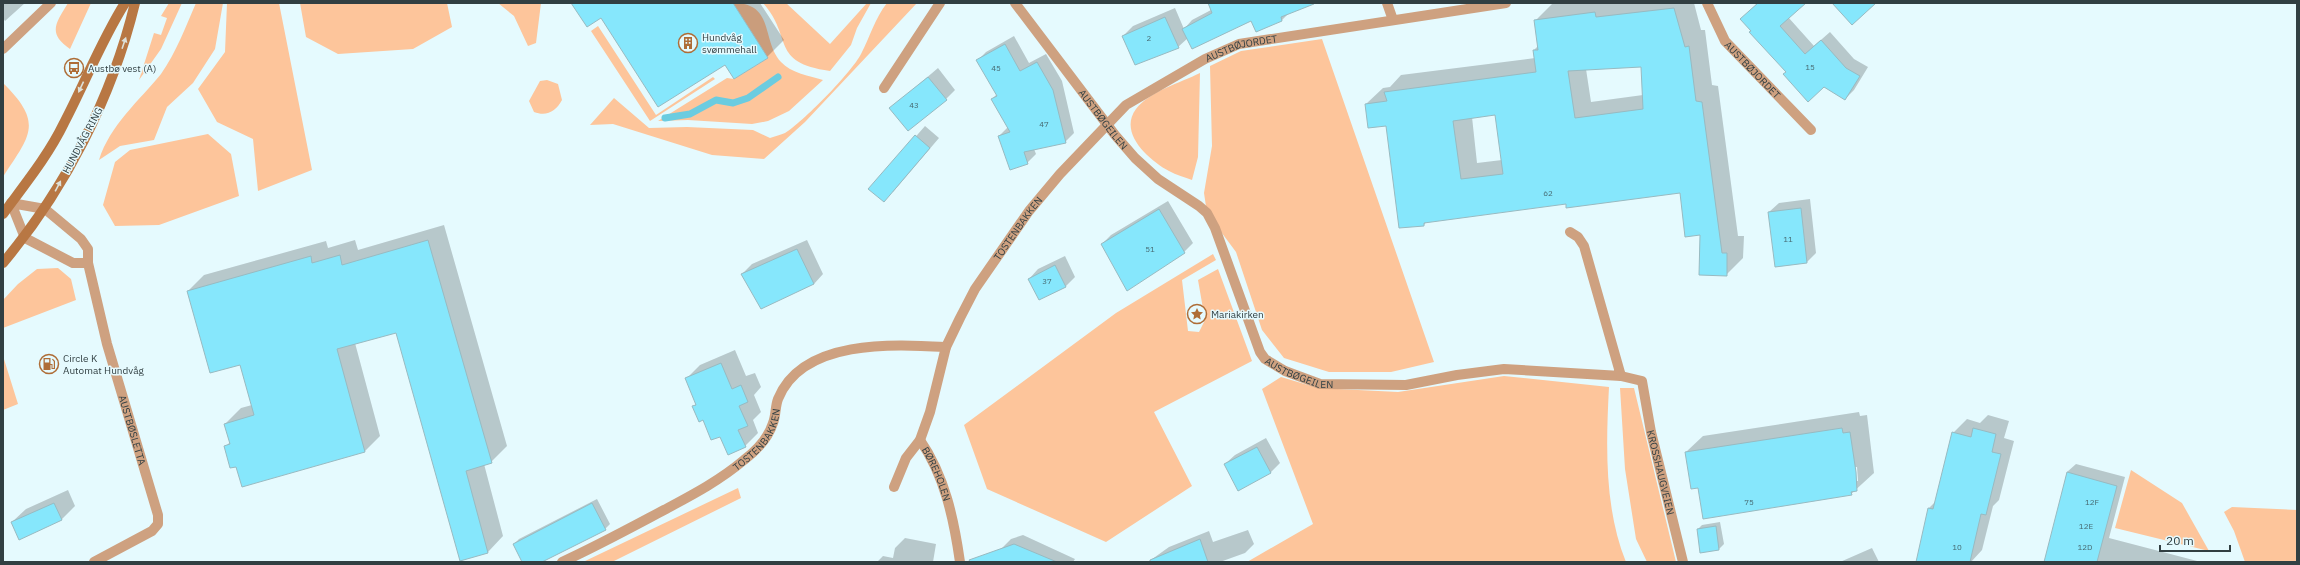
<svg xmlns="http://www.w3.org/2000/svg" width="2300" height="565" font-family="'IBM Plex Sans',sans-serif">
	<rect width="100%" height="100%" fill="#e5fafe"/>
	<path fill="#fdc59b" d="M 68,3 L 91,3 L 70,49 C 47,33 56,23 68,3 Z
		M 169,3 L 182,3 L 161,49 L 139,80 L 154,33 L 161,35 L 167,18 L 161,16 Z
		M 196,3 L 223,3 L 215,49 L 193,83 L 167,107 L 154,140 L 120,146 L 99,160 C 110,125 139,101 161,74 C 176,53 186,26 196,3 Z
		M 227,3 L 279,3 L 312,170 L 258,191 L 253,139 L 217,122 L 198,89 L 225,52 Z
		M 300,3 L 447,3 L 452,27 L 413,49 L 338,54 L 306,37 Z
		M 498,3 L 541,3 L 536,43 L 528,46 L 514,16 Z
		M 733,3 C 775,3 761,40 781,62 C 791,73 810,76 823,80 L 789,111 L 768,121 L 752,124 L 688,120 L 658,121 L 727,78 L 734,79 L 768,58 Z
		M 763,3 L 786,3 L 830,44 L 867,3 L 871,3 L 857,28 L 851,45 L 830,71 C 769,62 794,38 763,3 Z
		M 887,3 L 917,3 L 805,122 L 764,159 L 712,155 L 613,124 L 590,125 L 614,98 L 649,128 L 687,127 L 753,130 L 770,138 C 775,136 781,135 785,133 C 802,123 852,72 861,54 C 870,37 875,18 887,3 Z
		M 598,26 L 656,115 L 713,77 L 715,79 L 650,121 L 591,31 Z
		M 1322,39 L 1434,362 L 1391,372 L 1329,372 L 1284,358 L 1262,330 L 1236,252 L 1207,213 L 1204,193 L 1212,146 L 1210,66 L 1241,51 Z
		M 1200,73 L 1198,157 L 1192,180 C 1185,177 1176,175 1169,171 C 1149,160 1118,133 1136,109 C 1150,91 1180,83 1200,73 Z
		M 547,80 L 558,84 L 562,100 C 556,111 547,117 534,112 L 529,101 L 540,81 Z
		M 3,83 C 45,124 29,136 3,177 Z
		M 208,134 L 231,154 L 239,196 L 159,225 L 115,226 L 103,205 L 115,162 L 130,150 Z
		M 1213,254 L 1216,260 L 1182,280 L 1188,331 L 1199,332 L 1205,320 L 1198,280 L 1218,269 L 1252,361 L 1154,412 L 1192,486 L 1106,542 L 987,489 L 964,425 L 1116,313 Z
		M 58,268 L 71,279 L 76,300 L 3,328 L 3,300 L 18,284 L 37,269 Z
		M 3,356 L 18,404 L 3,410 Z
		M 1504,376 L 1609,387 C 1606,445 1604,508 1626,562 L 1247,562 L 1313,524 L 1262,389 L 1281,377 L 1318,388 L 1398,392 Z
		M 1620,388 L 1634,388 L 1676,562 L 1647,562 L 1636,539 L 1625,469 Z
		M 2131,470 L 2182,503 L 2209,551 L 2115,528 Z
		M 738,488 L 741,498 L 612,562 L 583,562 Z
		M 2232,507 L 2297,510 L 2297,562 L 2245,562 L 2234,531 L 2224,512 Z"/>
	<path fill="#0003" fill-rule="evenodd" d="M 3,3 L 25,3 L 5,21 L 3,18 Z
		M 572,3 L 760,3 L 784,40 L 767,57 L 602,17 Z
		M 1209,3 L 1313,3 L 1289,13 L 1282,20 L 1257,31 L 1252,20 L 1188,38 L 1178,47 L 1123,36 L 1133,26 L 1175,8 L 1184,29 L 1192,20 L 1211,10 Z
		M 1559,3 L 1694,3 L 1701,30 L 1705,30 L 1712,85 L 1718,86 L 1738,236 L 1744,236 L 1743,258 L 1727,274 L 1701,234 L 1681,192 L 1566,203 L 1427,221 L 1424,225 L 1387,125 L 1366,104 L 1383,88 L 1390,87 L 1401,75 L 1535,58 L 1534,50 L 1538,46 L 1535,21 L 1552,4 ZM 1642,66 L 1643,95 L 1591,102 L 1586,69 ZM 1496,114 L 1502,160 L 1477,163 L 1472,117 Z
		M 1756,3 L 1804,3 L 1788,17 L 1814,46 L 1830,32 L 1854,59 L 1868,67 L 1854,90 L 1845,99 L 1824,86 L 1787,72 L 1752,31 Z
		M 1014,36 L 1029,63 L 1046,54 L 1062,81 L 1074,133 L 1065,142 L 1034,149 L 1036,154 L 1027,163 L 999,136 L 1008,127 L 992,99 L 997,94 L 977,61 L 986,52 Z
		M 938,68 L 955,90 L 946,99 L 891,108 Z
		M 925,126 L 939,138 L 893,192 L 870,189 Z
		M 1810,199 L 1816,253 L 1807,262 L 1776,266 L 1769,212 L 1779,203 Z
		M 1168,201 L 1193,243 L 1184,252 L 1102,244 L 1111,235 Z
		M 444,225 L 507,446 L 491,462 L 484,464 L 503,536 L 488,552 L 461,560 L 397,332 L 355,343 L 380,436 L 365,451 L 237,465 L 225,447 L 230,442 L 225,424 L 241,408 L 252,405 L 241,364 L 188,291 L 204,275 L 326,241 L 328,248 L 355,240 L 358,250 Z
		M 807,240 L 823,274 L 814,284 L 761,307 L 742,274 L 752,264 Z
		M 1065,256 L 1075,277 L 1066,286 L 1039,299 L 1029,279 L 1038,269 Z
		M 735,350 L 746,376 L 755,373 L 761,387 L 754,395 L 761,412 L 753,420 L 758,433 L 745,446 L 721,435 L 704,419 L 693,407 L 697,403 L 686,379 L 700,365 Z
		M 1859,412 L 1860,416 L 1867,415 L 1874,473 L 1851,494 L 1699,487 L 1686,452 L 1703,436 ZM 1855,467 L 1857,467 L 1858,481 L 1856,481 Z
		M 1988,415 L 2009,421 L 2004,438 L 2014,441 L 1999,500 L 1993,506 L 1982,550 L 1971,562 L 1923,562 L 1929,508 L 1936,501 L 1953,433 L 1967,419 L 1980,423 Z
		M 1266,438 L 1280,463 L 1270,473 L 1225,464 L 1235,455 Z
		M 2076,464 L 2125,477 L 2109,538 L 2201,562 L 2046,562 L 2067,472 Z
		M 68,490 L 75,506 L 62,519 L 12,522 L 26,509 Z
		M 597,499 L 610,524 L 605,529 L 540,562 L 523,562 L 514,544 L 519,539 Z
		M 1720,522 L 1724,544 L 1719,549 L 1701,552 L 1698,529 L 1702,525 Z
		M 1248,530 L 1254,544 L 1245,553 L 1220,562 L 1148,562 L 1169,547 L 1209,531 L 1213,542 Z
		M 1023,535 L 1075,559 L 1073,562 L 996,562 L 1001,549 L 1011,539 Z
		M 905,538 L 936,544 L 933,562 L 877,562 L 883,556 L 893,558 L 895,548 Z
		M 1872,548 L 1879,562 L 1840,562 Z"/>
	<g fill="none" stroke-linecap="round" stroke-linejoin="round">
		<path stroke="#6bcce0" stroke-width="7" d="M 665,118 L 690,114 L 716,100 L 733,103 L 748,98 L 778,77"/>
	</g>
	<path fill="#86e7fc" stroke="#98bac1" fill-rule="evenodd" d="M 571,3 L 733,3 L 768,58 L 734,79 L 725,65 L 658,107 L 601,18 L 587,27 Z
		M 1208,3 L 1314,3 L 1314,4 L 1281,17 L 1282,21 L 1256,32 L 1251,21 L 1192,49 L 1182,29 L 1212,13 Z
		M 1758,3 L 1806,3 L 1780,26 L 1805,54 L 1821,40 L 1846,68 L 1860,76 L 1845,100 L 1824,87 L 1808,102 L 1783,74 L 1786,72 L 1749,32 L 1751,31 L 1740,19 Z
		M 1832,3 L 1876,3 L 1852,25 Z
		M 1674,8 L 1685,47 L 1689,46 L 1696,101 L 1702,102 L 1722,253 L 1727,253 L 1727,276 L 1699,275 L 1700,235 L 1685,237 L 1680,193 L 1566,208 L 1566,204 L 1424,223 L 1424,226 L 1399,228 L 1386,126 L 1368,128 L 1365,104 L 1387,101 L 1384,92 L 1536,72 L 1533,50 L 1538,50 L 1534,20 L 1595,12 L 1596,17 ZM 1641,67 L 1643,109 L 1575,118 L 1568,71 ZM 1495,115 L 1503,174 L 1461,179 L 1453,121 Z
		M 1165,17 L 1179,48 L 1135,65 L 1122,36 Z
		M 1005,44 L 1020,71 L 1037,62 L 1053,90 L 1066,143 L 1024,152 L 1028,164 L 1010,170 L 998,136 L 1010,132 L 991,99 L 997,96 L 976,60 Z
		M 928,77 L 947,100 L 908,131 L 889,108 Z
		M 915,135 L 930,148 L 884,202 L 868,189 Z
		M 1801,208 L 1807,263 L 1775,267 L 1768,212 Z
		M 1159,209 L 1185,253 L 1127,291 L 1101,244 Z
		M 428,240 L 492,463 L 466,471 L 488,553 L 460,561 L 396,333 L 337,349 L 365,452 L 242,487 L 236,467 L 230,468 L 224,446 L 230,444 L 224,424 L 254,415 L 240,365 L 210,373 L 187,291 L 311,256 L 312,263 L 340,255 L 342,265 Z
		M 797,249 L 814,284 L 761,309 L 741,274 Z
		M 1055,265 L 1066,287 L 1039,300 L 1028,279 Z
		M 721,363 L 732,389 L 741,385 L 748,402 L 739,406 L 748,426 L 738,430 L 746,447 L 728,455 L 720,437 L 711,440 L 703,420 L 699,422 L 692,406 L 696,405 L 685,378 Z
		M 1842,428 L 1843,433 L 1850,432 L 1856,472 L 1857,491 L 1851,492 L 1852,495 L 1703,519 L 1698,488 L 1691,489 L 1685,452 Z
		M 1973,428 L 1996,434 L 1992,452 L 2001,454 L 1986,515 L 1981,514 L 1970,562 L 1916,562 L 1928,508 L 1933,509 L 1952,432 L 1971,437 Z
		M 1257,447 L 1271,473 L 1238,491 L 1224,464 Z
		M 2067,472 L 2117,486 L 2097,562 L 2044,562 Z
		M 54,503 L 62,520 L 19,540 L 11,522 Z
		M 592,503 L 606,530 L 542,562 L 522,562 L 513,544 Z
		M 1716,526 L 1719,550 L 1700,553 L 1697,529 Z
		M 1200,539 L 1208,562 L 1150,562 L 1150,560 Z
		M 1014,544 L 1057,562 L 970,562 L 969,560 Z"/>
	<g fill="none" stroke-linecap="round" stroke-linejoin="round">
		<g stroke="#cea180" stroke-width="10">
			<path id="s1" d="M 1015,3 L 1115,135 L 1135,158 L 1158,179 L 1199,206 L 1207,213 L 1215,228 L 1260,352 L 1265,359 L 1285,371 L 1320,384 L 1406,385 L 1457,375 L 1504,369 L 1621,376 L 1584,246 L 1578,237 L 1570,232"/>
			<path d="M 1387,3 L 1393,20"/>
			<path id="s2" d="M 1707,3 L 1725,41 L 1811,130"/>
			<path d="M 3,49 L 51,3"/>
			<path d="M 884,88 L 940,3"/>
			<path d="M 11,203 L 45,209 L 81,239 L 88,249 L 88,263 L 73,263 L 25,238 Z"/>
			<path id="s3" d="M 88,263 L 107,344 L 158,515 L 158,524 L 152,531 L 94,562"/>
			<path id="s4" d="M 1621,376 L 1642,381 L 1651,432 L 1683,562"/>
			<path id="s5" d="M 920,440 C 945,476 954,520 960,562"/>
			<path id="s6" d="M 894,487 L 906,458 L 920,440 L 930,412 L 946,347 L 960,318 L 975,289 L 1029,211 L 1060,174 L 1126,105 L 1205,59 L 1239,44 L 1506,3"/>
			<path id="s7" d="M 562,562 C 597,546 630,528 664,510 C 692,495 719,481 744,460 C 757,450 768,439 773,423 C 776,416 775,407 778,399 C 802,339 893,344 946,347"/>
		</g>
		<path stroke="#b87743" stroke-width="10" d="M 3,214 C 25,184 48,156 64,123 C 85,83 101,41 125,3
			M 3,263 C 65,189 112,98 135,3"/>
	</g>
	<defs><path id="oneway-solid" d="M-6-.8H1V-3.2L6.5 0L1 3.2V.8H-6Z"/></defs>
	<g fill="#dce0d9">
		<use href="#oneway-solid" transform="translate(124 43) rotate(-71)"/>
		<use href="#oneway-solid" transform="translate(81 87) rotate(115)"/>
		<use href="#oneway-solid" transform="translate(58 186) rotate(-62)"/>
	</g>
	<defs>
		<g id="building-ring" transform="scale(1)"><circle r="9.5" fill="#e5fafe" stroke="#ae6d37" stroke-width="1.5"/><path d="M-4-6H4V6H1V3H-1V6H-4ZM-2.5-4.3h1.7v1.8h-1.7ZM.8-4.3h1.7v1.8H.8ZM-2.5-1h1.7V.8h-1.7ZM.8-1h1.7V.8H.8Z" fill="#ae6d37"/></g>
		<g id="bus-ring" transform="scale(1)"><circle r="9.5" fill="#e5fafe" stroke="#ae6d37" stroke-width="1.5"/><path d="M-5-6H5V4H4V6H2V4H-2V6H-4V4H-5ZM-3.5-4V0h7V-4ZM-3.5 1.2v1.5H-2V1.2ZM2 1.2v1.5H3.5V1.2Z" fill="#ae6d37"/></g>
		<g id="sight-ring" transform="scale(1)"><circle r="9.5" fill="#e5fafe" stroke="#ae6d37" stroke-width="1.5"/><path d="M0-6L1.8-2.2L6-1.7L2.9 1.2L3.7 5.4L0 3.3L-3.7 5.4L-2.9 1.2L-6-1.7L-1.8-2.2Z" fill="#ae6d37"/></g>
		<g id="fuel-ring" transform="scale(1)"><circle r="9.5" fill="#e5fafe" stroke="#ae6d37" stroke-width="1.5"/><path d="M-5.5-6h7V0h2V4h1.3V-2.5L3-4.5l.8-.8L6-3V5H2.5V1h-1V6h-7ZM-4.2-4.7v3.2H.2V-4.7Z" fill="#ae6d37"/></g>
	</defs>
	<g fill-rule="evenodd">
		<use href="#building-ring" x="688" y="43"/>
		<use href="#bus-ring" x="74" y="68"/>
		<use href="#sight-ring" x="1197" y="314"/>
		<use href="#fuel-ring" x="49" y="364"/>
	</g>
	<g text-anchor="middle" stroke-width="3" stroke-linejoin="round" paint-order="stroke">
		<g font-size="8" fill="#466970">
			<text x="1149" y="41">2</text>
			<text x="1810" y="70">15</text>
			<text x="996" y="71">45</text>
			<text x="914" y="108">43</text>
			<text x="1044" y="127">47</text>
			<text x="1548" y="196">62</text>
			<text x="1788" y="242">11</text>
			<text x="1150" y="252">51</text>
			<text x="1047" y="284">37</text>
			<text x="1749" y="505">75</text>
			<text x="2092" y="505">12F</text>
			<text x="2086" y="529">12E</text>
			<text x="1957" y="550">10</text>
			<text x="2085" y="550">12D</text>
		</g>
		<g font-size="10" fill="#313f42" stroke="#e5fafe" text-anchor="start">
			<text x="702" y="41">Hundvåg<tspan x="702" dy="12">svømmehall</tspan></text>
			<text x="88" y="72">Austbø vest (A)</text>
			<text x="1211" y="318">Mariakirken</text>
			<text x="63" y="362">Circle K<tspan x="63" dy="12">Automat Hundvåg</tspan></text>
		</g>
		<g font-size="10" fill="#313f42" stroke="#e5fafe">
			<text dy="4" stroke="none"><textPath href="#s6" startOffset="584">AUSTBØJORDET</textPath></text>
			<text dy="4" stroke="none"><textPath href="#s2" startOffset="82">AUSTBØJORDET</textPath></text>
			<text dy="4" stroke="none"><textPath href="#s1" startOffset="146">AUSTBØGEILEN</textPath></text>
			<text transform="translate(82 140) rotate(-62)" y="4">HUNDVÅG RING</text>
			<text dy="4" stroke="none"><textPath href="#s6" startOffset="290">TOSTENBAKKEN</textPath></text>
			<text dy="4" stroke="none"><textPath href="#s1" startOffset="482">AUSTBØGEILEN</textPath></text>
			<text dy="4" stroke="none"><textPath href="#s3" startOffset="173">AUSTBØSLETTA</textPath></text>
			<text dy="4" stroke="none"><textPath href="#s7" startOffset="234">TOSTENBAKKEN</textPath></text>
			<text dy="4" stroke="none"><textPath href="#s4" startOffset="115">KROSSHAUGVEIEN</textPath></text>
			<text dy="4" stroke="none"><textPath href="#s5" startOffset="38">BØREHOLEN</textPath></text>
		</g>
	</g>
	<rect width="2300" height="565" fill="none" stroke="#313f42" stroke-width="8"/>
	<path d="M2160 545v6h70v-6" fill="none" stroke="#313f42" stroke-width="2"/>
	<text x="2166" y="545" font-size="12" fill="#313f42" stroke="#e5fafe" stroke-width="3" paint-order="stroke">20 m</text>
</svg>
